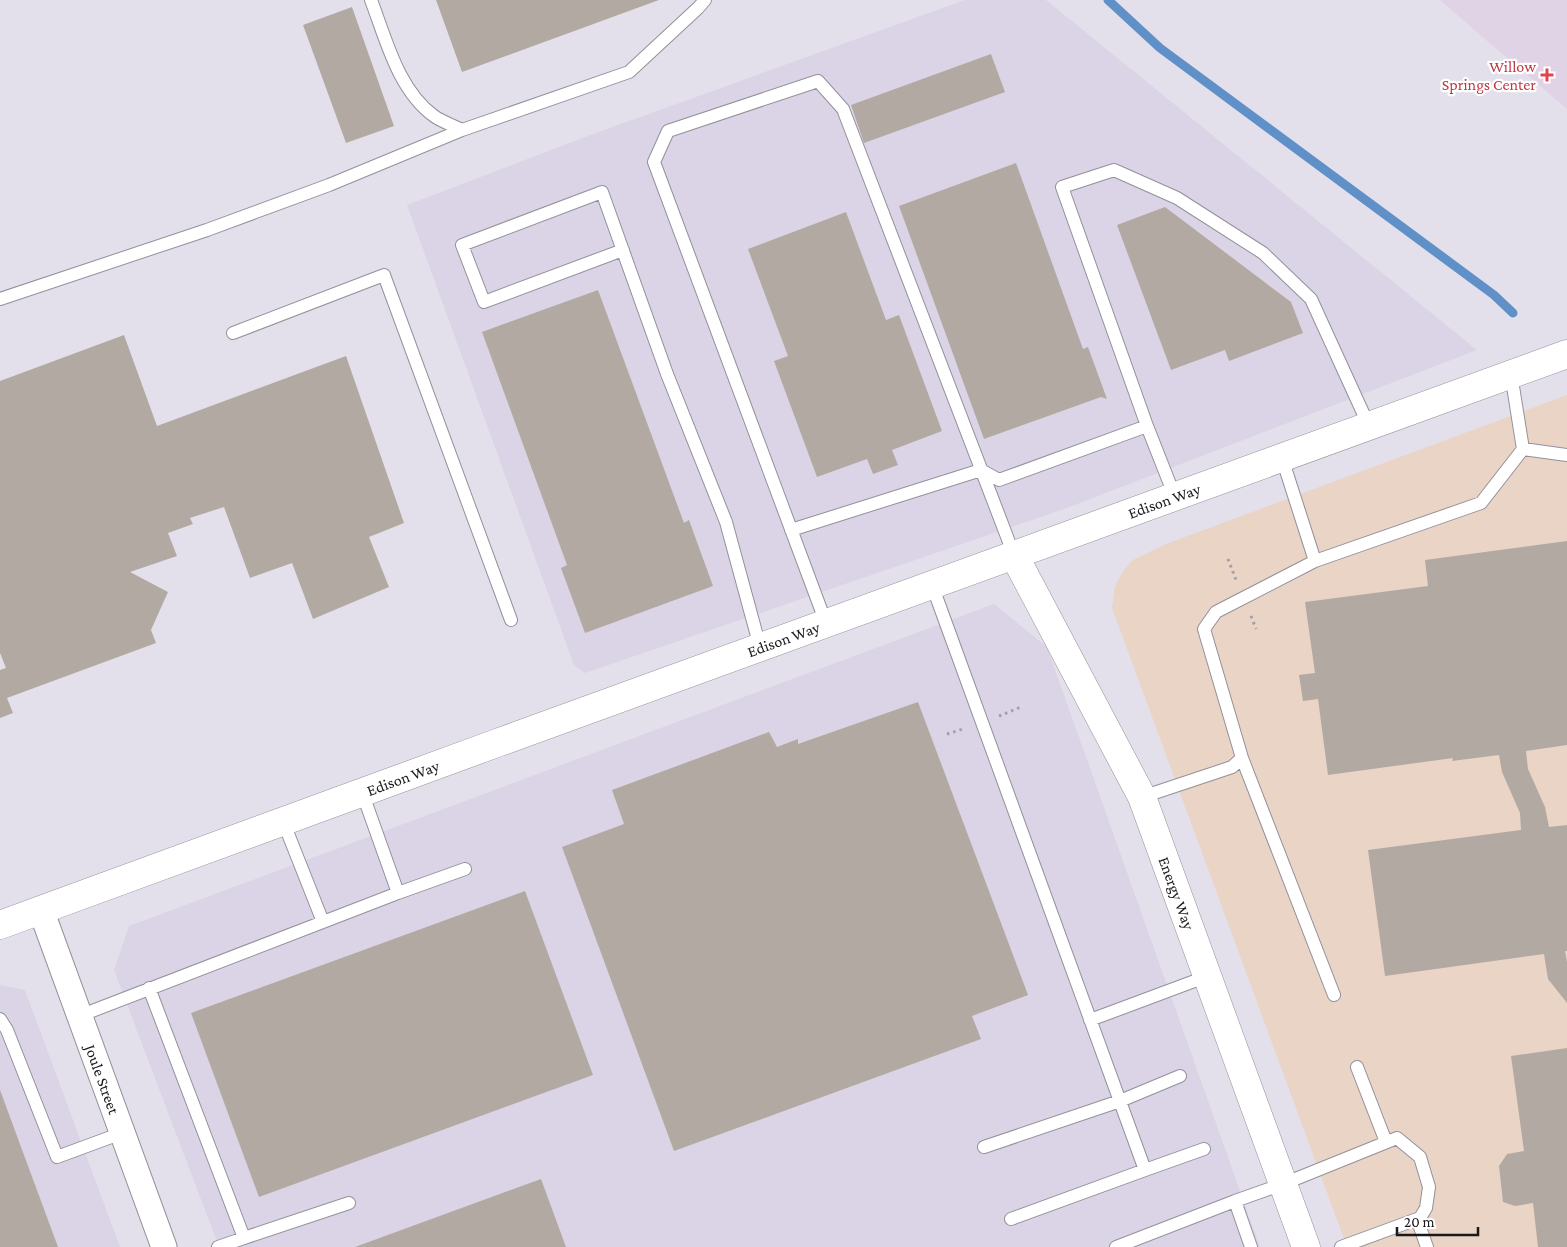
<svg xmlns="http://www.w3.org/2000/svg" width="1567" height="1247" font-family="'Crimson Pro',serif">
	<rect width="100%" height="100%" fill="#e4e0eb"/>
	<path fill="#e9d4c6" d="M 1567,395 L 1567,1247 L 1347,1247 L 1112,608 L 1115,586 L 1123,571 L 1133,560 L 1166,544 Z"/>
	<path fill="#dad4e6" d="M 965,0 L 1046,0 L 1477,350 L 1067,508 L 585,673 L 574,665 L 407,205 L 593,134 Z
		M 994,604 L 1047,647 L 1260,1247 L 219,1247 L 114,970 L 129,926 Z
		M 0,985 L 25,990 L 120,1247 L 0,1247 Z"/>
	<path fill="#e1d3e6" d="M 1440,0 L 1567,0 L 1567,109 L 1486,40 Z"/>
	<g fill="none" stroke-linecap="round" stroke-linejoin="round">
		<path stroke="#5f90c7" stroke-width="9" d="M 1108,0 L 1160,48 L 1494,295 L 1513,313"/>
	</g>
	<path fill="#b2aaa2" d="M 436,0 L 659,0 L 462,72 Z
		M 352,7 L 394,126 L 346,143 L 303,25 Z
		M 991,54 L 1005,92 L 864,143 L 851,105 Z
		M 1016,163 L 1083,349 L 1088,347 L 1107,399 L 1101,397 L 984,439 L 899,206 Z
		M 1165,207 L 1291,302 L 1303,333 L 1229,361 L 1225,350 L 1171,370 L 1117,225 Z
		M 846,212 L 886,320 L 899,315 L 942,431 L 892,450 L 898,465 L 873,474 L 867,459 L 817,477 L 774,361 L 788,356 L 748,249 Z
		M 598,290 L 684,523 L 689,520 L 713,586 L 585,633 L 561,568 L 567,565 L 482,332 Z
		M 124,335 L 157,426 L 346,356 L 404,523 L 369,537 L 389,587 L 313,619 L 292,563 L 250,578 L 224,507 L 190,518 L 193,524 L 168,533 L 177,556 L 130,572 L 168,592 L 151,630 L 156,643 L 7,698 L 13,713 L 0,718 L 0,670 L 6,668 L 0,653 L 0,381 Z
		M 1567,541 L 1567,745 L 1526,751 L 1528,769 L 1545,807 L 1549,827 L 1567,825 L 1567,951 L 1565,951 L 1567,962 L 1567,1003 L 1548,979 L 1544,954 L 1385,976 L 1368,850 L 1521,830 L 1520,813 L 1502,772 L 1499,755 L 1452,761 L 1453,758 L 1328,775 L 1318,699 L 1303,701 L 1299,675 L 1315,673 L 1305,602 L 1428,586 L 1425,560 Z
		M 918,702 L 1028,995 L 972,1016 L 981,1039 L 674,1151 L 562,847 L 624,824 L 612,790 L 769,732 L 777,747 L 798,739 L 798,744 Z
		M 525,891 L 593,1075 L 259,1197 L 191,1013 Z
		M 1567,1048 L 1567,1247 L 1538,1247 L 1533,1203 L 1515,1206 L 1503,1202 L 1499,1166 L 1507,1154 L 1524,1151 L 1511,1056 Z
		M 0,1090 L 58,1247 L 0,1247 Z
		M 541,1179 L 566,1247 L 355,1247 Z"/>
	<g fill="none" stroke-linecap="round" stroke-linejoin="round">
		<g stroke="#93909a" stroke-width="14">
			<path id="service" d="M 371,0 C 386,39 398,90 434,116 C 442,122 453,125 462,130 L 629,72 L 698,8 L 705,0
				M 623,250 L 484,302 L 462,245 L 602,192 L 667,374 L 726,522 L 760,647
				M 0,299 L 207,230 L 329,185 L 462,130
				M 233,333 L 384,275 L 511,620
				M 1147,426 L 1062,187 L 1114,170 L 1177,198 L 1263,253 L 1311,299 L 1369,426
				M 1523,449 L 1567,455
				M 1282,458 L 1315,561 L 1481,503 L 1523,449 L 1511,374
				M 791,530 L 981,470 L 999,480 L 1147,426 L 1175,497
				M 932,585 L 1145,1170 L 1011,1219
				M 826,623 L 654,162 L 668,131 L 818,81 L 843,109 L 1014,555
				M 1242,758 L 1334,995
				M 362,792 L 398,893 L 465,869
				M 1142,797 L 1232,767 L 1242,758 L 1204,629 L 1216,612 L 1315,561
				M 283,821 L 323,922 L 398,893
				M 149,988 L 244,1238 L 218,1247
				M 79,1016 L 323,922
				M 0,1019 L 7,1030 L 57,1157 L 122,1133
				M 1090,1020 L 1208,976
				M 1357,1067 L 1386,1142
				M 984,1147 L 1120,1101 L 1180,1076
				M 1145,1170 L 1204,1149
				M 1417,1219 L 1427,1247
				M 244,1238 L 349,1203
				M 1116,1247 L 1235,1201
				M 1251,1247 L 1235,1201 L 1283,1184 L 1397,1138 L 1420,1157 L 1429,1187 L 1426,1208 L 1420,1218 L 1341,1247"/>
		</g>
		<g stroke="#93909a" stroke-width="27">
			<g id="minor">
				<path id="s1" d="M 41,910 L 164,1247"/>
			</g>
		</g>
		<g stroke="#93909a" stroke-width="29">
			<g id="tertiary">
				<path id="s2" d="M 1014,555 L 1142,797 L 1306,1247"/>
				<path id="s3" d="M 0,925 L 497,743 L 1567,354"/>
			</g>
		</g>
		<path stroke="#a29fa7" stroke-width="3" stroke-dasharray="2.5 4" stroke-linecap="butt" d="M 1228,559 L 1236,580
			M 1251,616 L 1256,629
			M 999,716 L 1021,707
			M 947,734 L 963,729"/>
		<use href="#service" stroke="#fff" stroke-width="12"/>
		<use href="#minor" stroke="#fff" stroke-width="25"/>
		<use href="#tertiary" stroke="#fff" stroke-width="28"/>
	</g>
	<path fill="#e0444e" stroke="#fff" stroke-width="2" d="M1544.5 67.5h5v5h5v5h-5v5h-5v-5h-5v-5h5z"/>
	<g text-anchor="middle" stroke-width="4.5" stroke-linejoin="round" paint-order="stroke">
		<g font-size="16" fill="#be3a42" stroke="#fff" text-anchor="end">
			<text x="1536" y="72">Willow<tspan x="1536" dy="18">Springs Center</tspan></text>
		</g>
		<g font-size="16" fill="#1a181c" stroke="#fff">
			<text dy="6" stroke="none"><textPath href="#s3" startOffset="1239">Edison Way</textPath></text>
			<text dy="6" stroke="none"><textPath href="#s3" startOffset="834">Edison Way</textPath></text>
			<text dy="6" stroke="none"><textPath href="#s3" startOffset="429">Edison Way</textPath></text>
			<text dy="6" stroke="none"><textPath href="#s2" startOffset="376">Energy Way</textPath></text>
			<text dy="6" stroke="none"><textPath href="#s1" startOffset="180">Joule Street</textPath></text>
		</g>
	</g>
	<path d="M1397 1227v8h81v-8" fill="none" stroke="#1a181c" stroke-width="2.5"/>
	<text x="1404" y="1227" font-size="15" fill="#1a181c" stroke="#ffffff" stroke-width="4" paint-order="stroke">20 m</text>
</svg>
